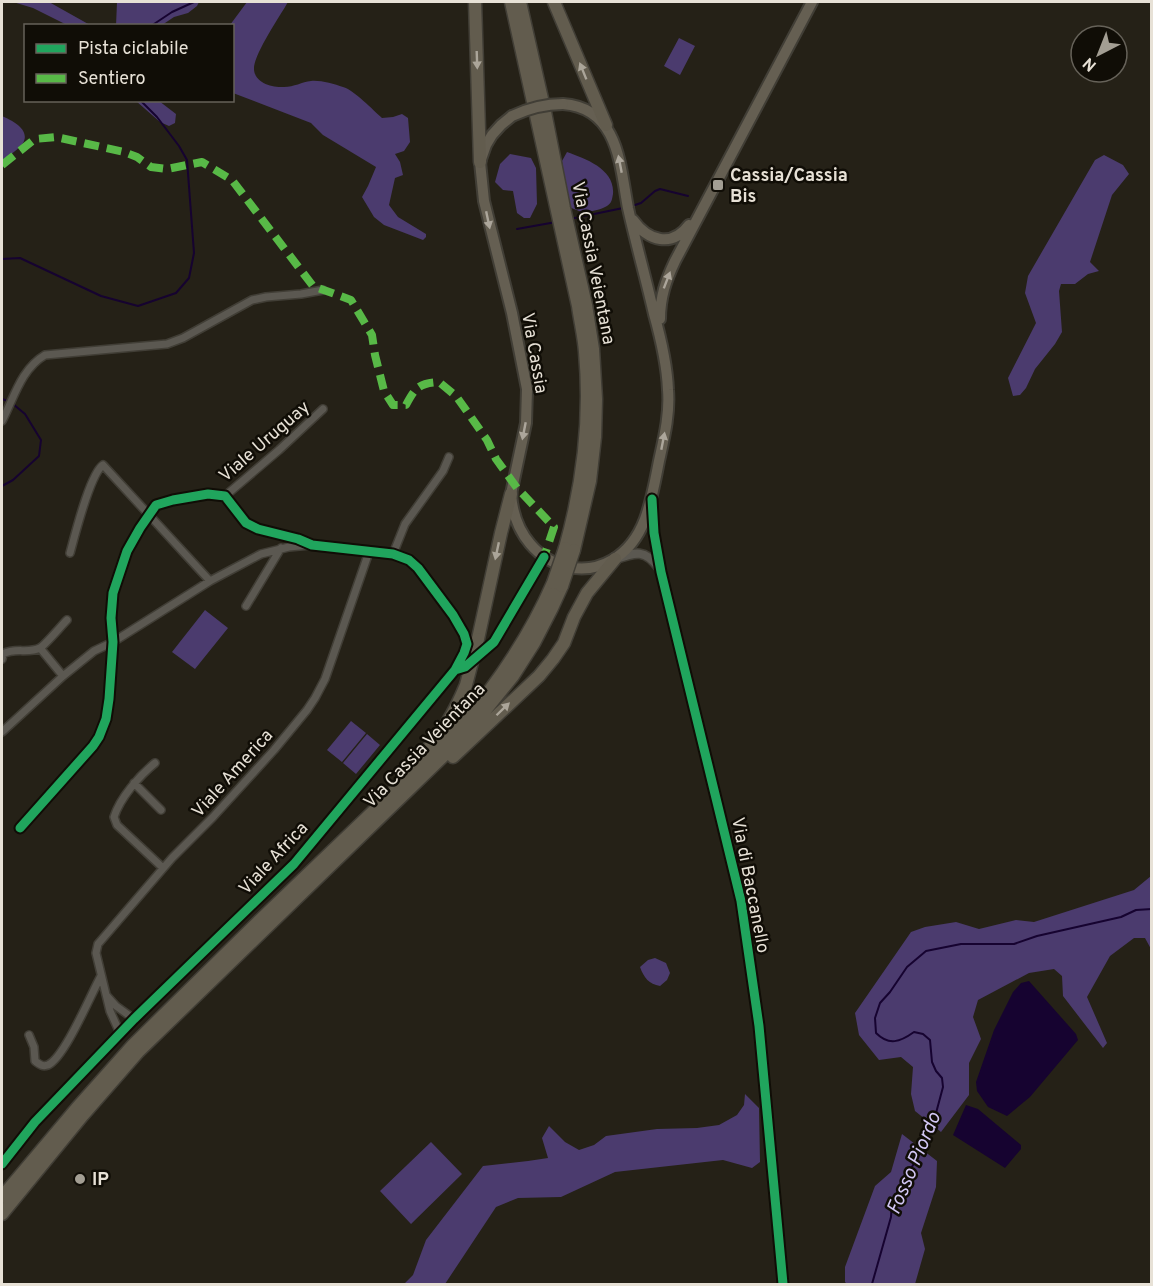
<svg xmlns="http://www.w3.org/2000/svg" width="1153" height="1286" font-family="Overpass,sans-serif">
	<rect width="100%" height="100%" fill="#252117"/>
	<path fill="#4b3b6e" d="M 13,2 L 49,2 L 90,25 L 67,25 L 33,8 Z
		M 117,2 L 199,2 L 197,6 L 188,13 L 174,17 L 162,25 L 116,26 Z
		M 247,2 L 288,2 C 280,16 256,51 254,67 C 253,83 272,88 284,87 C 294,87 302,82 311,81 C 320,80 334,84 343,87 C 354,90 373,110 382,118 L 393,117 L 402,114 L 408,118 L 410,142 L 404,151 L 395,154 L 400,162 L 403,175 L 395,178 L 389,205 L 398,217 L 426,234 L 426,237 L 423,240 L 384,225 L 374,217 L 362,197 L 368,186 L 376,167 L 323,135 L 311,123 L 233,93 L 232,26 L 230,25 Z
		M 679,38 L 695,46 L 680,75 L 664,66 Z
		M 136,101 L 159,101 L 176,114 L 175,123 L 169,126 L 160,122 Z
		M 2,116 C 11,120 31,129 23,143 C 20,148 7,157 2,162 Z
		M 567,152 C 586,159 615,169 613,194 C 612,199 612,203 607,206 C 601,210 591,211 584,213 L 569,207 L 562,161 Z
		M 510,154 L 531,158 L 536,168 L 537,204 L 530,218 L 524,218 L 517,213 L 513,191 L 503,190 L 495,182 L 500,164 Z
		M 1104,155 L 1123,165 L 1129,174 L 1112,195 L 1090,262 L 1099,271 L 1088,274 L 1075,284 L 1061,284 L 1059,291 L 1062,332 L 1055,344 L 1035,369 L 1026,388 L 1020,395 L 1013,396 L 1008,378 L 1036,323 L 1025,293 L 1028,276 L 1095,160 Z
		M 205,610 L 228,628 L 195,669 L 172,652 Z
		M 351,721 L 366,733 L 342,762 L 327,750 Z
		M 367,734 L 380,745 L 356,774 L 343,763 Z
		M 1151,876 L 1151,949 L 1145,938 L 1134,938 L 1110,956 L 1087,997 L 1107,1043 L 1103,1048 L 1063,996 L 1062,976 L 1054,969 L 1029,973 L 978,1000 L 973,1017 L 981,1039 L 969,1063 L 969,1095 L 941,1132 L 915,1111 L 911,1094 L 913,1067 L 901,1057 L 879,1060 L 859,1035 L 855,1013 L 911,932 L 925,927 L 956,922 L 979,929 L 1016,920 L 1034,922 L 1134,890 Z
		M 655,958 L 666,963 L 670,973 L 667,980 L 660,986 C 649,984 644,978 640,967 L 648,960 Z
		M 745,1094 L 759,1108 L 760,1162 L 752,1168 L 723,1160 L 615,1172 L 561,1197 L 518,1198 L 496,1207 L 445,1284 L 404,1284 L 413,1275 L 426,1240 L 483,1166 L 528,1161 L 548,1158 L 542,1138 L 549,1126 L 565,1142 L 579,1150 L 594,1145 L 606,1136 L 657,1129 L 697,1128 L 719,1125 L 737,1115 L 744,1105 Z
		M 902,1134 L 937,1161 L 936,1187 L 921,1233 L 925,1249 L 915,1284 L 847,1284 L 845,1282 L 845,1267 L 875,1186 L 891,1172 Z
		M 431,1142 L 462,1174 L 411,1224 L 380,1191 Z"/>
	<path fill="#160330" d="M 1029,981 L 1076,1034 L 1078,1040 L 1030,1097 L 1007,1116 L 988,1107 L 977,1091 L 976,1082 L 994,1030 L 1013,992 L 1021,983 Z
		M 966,1105 L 978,1109 L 1021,1145 L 1021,1149 L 1005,1168 L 953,1135 Z"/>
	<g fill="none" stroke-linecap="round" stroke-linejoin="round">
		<path stroke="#160330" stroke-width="2" d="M 151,26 L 172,12 L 194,2
			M 632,206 L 641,203 L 655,191 L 660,189 L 688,196
			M 570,219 L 623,208
			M 517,229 L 556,222
			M 2,259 L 20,258 L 101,296 L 138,306 L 176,293 L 189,278 L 194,253 L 187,160 L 179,146 L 157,117 L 140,100
			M 2,399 L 8,401
			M 2,486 L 13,480 L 39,456 L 41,440 L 25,414 L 13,404
			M 872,1284 L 891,1217 L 892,1202 L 925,1144 L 932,1128 L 943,1087 L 942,1078 L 936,1071 L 932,1062 L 930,1040 L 923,1034 L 914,1032 C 900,1042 889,1046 876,1033 L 875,1018 L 880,1003 L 890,992 L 907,967 L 926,951 L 961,944 L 1014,944 L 1037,936 L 1121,917 L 1136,910 L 1152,909"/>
		<g stroke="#413e36" stroke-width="10">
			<path id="minor" d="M 2,421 C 14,398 21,369 45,355 L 167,344 L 183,338 L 252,300 L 266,297 L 301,294 L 323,290
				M 225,496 L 279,450 L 323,409
				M 70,553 C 75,535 90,474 103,465 L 210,581
				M 393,554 L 405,524 L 443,471 L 449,457
				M 246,606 L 281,548
				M 40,648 L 63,676
				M 2,659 L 3,654 C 15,647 28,654 40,648 C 46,644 61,626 67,620
				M 2,732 L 63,676 L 94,651 L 113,642 L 210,581 L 261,554 L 289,547 L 310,545
				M 155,763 C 139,776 120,798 114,817 L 117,825 L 163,868
				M 134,783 L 161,810
				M 20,828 L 93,746 L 99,737 L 106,719 L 109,699 L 113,642 L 111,618 L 113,593 L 127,551 L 140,528 L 156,505 L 173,500 L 208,494 L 225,496 L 246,523 L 258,529 L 298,539 L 312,545 L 393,554 L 409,560 L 418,568 L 453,615 L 464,634 L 467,644 L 464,653 L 455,670
				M 107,996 L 116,1006 L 134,1019
				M 120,1033 L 110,1011 L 96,953 L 98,944 L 172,858 L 213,817 L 274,750 L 307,710 L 315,698 L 325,679 L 369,552
				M 29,1035 L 34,1047 L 35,1061 C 39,1064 42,1067 48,1065 C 65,1057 91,994 101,976
				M 2,1164 L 35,1122 L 134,1019 L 294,864 L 455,670 L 465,667 L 494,642 L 544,557"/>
		</g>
		<g stroke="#413e36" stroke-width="11">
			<path id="tertiary" d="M 652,505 L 654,533 L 661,572 L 741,901 L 759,1026 L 783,1284
				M 616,559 C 636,552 645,549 659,568"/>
		</g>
		<g stroke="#413e36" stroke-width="14">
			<path id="primary" d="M 512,116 L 501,125 L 492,135 L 486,145 L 480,162 L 484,201 L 512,313 L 527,389 L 526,423 L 511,494 C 517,577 615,598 645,519 C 652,500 655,481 659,461 C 664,438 670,414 668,390 C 667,364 661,339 654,314 C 646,279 636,244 628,208 C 620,166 619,108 563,104
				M 633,220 C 648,241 672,248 689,225
				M 660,319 C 660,297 666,280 675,261 L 812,2"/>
		</g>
		<g stroke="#413e36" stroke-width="15">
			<path id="trunk" d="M 475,2 L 480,162
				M 511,2 L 578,306 C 580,321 584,337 585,352 C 591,418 583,484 565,548
				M 520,2 L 545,112 L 564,208 L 586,305 L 593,349 L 596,399 L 595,437 L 590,481 L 574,550
				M 554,2 L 606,125
				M 478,639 L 501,533 L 511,494
				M 426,751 C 444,732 456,709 466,685
				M 453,757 L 539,676 L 553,659 L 564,643 L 574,617 L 587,593 L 615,559
				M 2,1197 L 76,1109 L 133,1045 L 258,922 L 457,731 C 496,686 529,638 553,583
				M 2,1214 L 83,1115 L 138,1052 L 396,802 L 463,737 L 484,712 L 513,676 L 534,643 L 552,608 L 562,586"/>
		</g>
		<use href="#minor" stroke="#5b5851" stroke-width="7"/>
		<use href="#tertiary" stroke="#5b5851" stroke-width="8"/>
		<use href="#primary" stroke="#655f52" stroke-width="10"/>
		<use href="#trunk" stroke="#625c4e" stroke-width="12"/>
		<g stroke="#413e36" stroke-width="14" stroke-linecap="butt">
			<path id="primary-bridge" d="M 512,116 C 529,108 544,104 563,104"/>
		</g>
		<g stroke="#413e36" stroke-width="15" stroke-linecap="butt">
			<path id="trunk-bridge" d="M 553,583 L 565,548
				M 562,586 L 574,550
				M 466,685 L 478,639"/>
		</g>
		<use href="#primary-bridge" stroke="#655f52" stroke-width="10"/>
		<use href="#trunk-bridge" stroke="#625c4e" stroke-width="12"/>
		<path stroke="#58b947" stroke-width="8" stroke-dasharray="15 8" stroke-linecap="butt" d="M 2,165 L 35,139 L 56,137 L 124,152 L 137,157 L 151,167 L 167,169 L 202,162 L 232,180 L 313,286 L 351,300 L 372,335 L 375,355 L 384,391 L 393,405 L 406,405 C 415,388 419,383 439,382 L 456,396 L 466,410 L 487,440 L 496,459 L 517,488 L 554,527 L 544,557"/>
		<g stroke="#100d06" stroke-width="13">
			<path id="cycleway" d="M 652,499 L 654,533 L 661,572 L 741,901 L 759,1026 L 783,1284
				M 20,828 L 93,746 L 99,737 L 106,719 L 109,699 L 113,642 L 111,618 L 113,593 L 127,551 L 140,528 L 156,505 L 173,500 L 208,494 L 225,496 L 246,523 L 258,529 L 298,539 L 312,545 L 393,554 L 409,560 L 418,568 L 453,615 L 464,634 L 467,644 L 464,653 L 455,670
				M 2,1164 L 35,1122 L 134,1019 L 294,864 L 455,670 L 465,667 L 494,642 L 544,557"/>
		</g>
		<use href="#cycleway" stroke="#20a55d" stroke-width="9"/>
	</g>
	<defs><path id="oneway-solid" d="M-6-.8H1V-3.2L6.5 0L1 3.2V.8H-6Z" transform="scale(1.5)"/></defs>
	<g fill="#aba599">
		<use href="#oneway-solid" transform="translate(477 60) rotate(88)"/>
		<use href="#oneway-solid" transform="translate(583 71) rotate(-112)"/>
		<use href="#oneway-solid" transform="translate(497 551) rotate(102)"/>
		<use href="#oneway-solid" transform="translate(503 709) rotate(-44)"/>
	</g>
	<g fill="#aca69b">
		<use href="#oneway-solid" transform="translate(620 164) rotate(-101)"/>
		<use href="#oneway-solid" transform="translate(488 220) rotate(78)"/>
		<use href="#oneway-solid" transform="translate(667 280) rotate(-69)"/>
		<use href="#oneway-solid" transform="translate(524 431) rotate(101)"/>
		<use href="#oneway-solid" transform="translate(663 441) rotate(-79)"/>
	</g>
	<g fill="#a39e93" stroke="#100d06" stroke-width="2">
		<rect x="712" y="179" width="12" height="12" rx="3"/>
		<circle cx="80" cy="1179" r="6"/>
	</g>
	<g text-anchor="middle" stroke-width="5" stroke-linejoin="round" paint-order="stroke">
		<g font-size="18" font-weight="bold" fill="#e7e1d6" stroke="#100d06" text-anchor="start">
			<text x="730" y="181">Cassia/Cassia<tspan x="730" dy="21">Bis</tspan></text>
			<text x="92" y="1185">IP</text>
		</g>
		<g font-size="18" fill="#e7e1d6" stroke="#100d06">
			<text transform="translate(594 263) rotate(79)" y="6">Via Cassia Veientana</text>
			<text transform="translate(535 353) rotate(80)" y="6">Via Cassia</text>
			<text transform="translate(264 441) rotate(-41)" y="6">Viale Uruguay</text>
			<text transform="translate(424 745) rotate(-46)" y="6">Via Cassia Veientana</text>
			<text transform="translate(232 773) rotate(-48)" y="6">Viale America</text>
			<text transform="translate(273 858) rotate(-47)" y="6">Viale Africa</text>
			<text transform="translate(751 885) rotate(79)" y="6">Via di Baccanello</text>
		</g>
		<g font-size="20" font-style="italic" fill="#d2c7f4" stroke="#100d06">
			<text transform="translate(913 1163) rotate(-67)" y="7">Fosso Piordo</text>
		</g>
	</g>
	<rect width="1153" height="1286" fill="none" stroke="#e7e1d6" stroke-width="6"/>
	<rect x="24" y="24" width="210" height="78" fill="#100d06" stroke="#666259" stroke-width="1.5"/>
	<rect x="36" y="44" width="30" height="9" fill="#20a55d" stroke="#666259" stroke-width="1.5"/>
	<text x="78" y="54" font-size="18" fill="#e7e1d6">Pista ciclabile</text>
	<rect x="36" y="74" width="30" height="9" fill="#58b947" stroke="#666259" stroke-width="1.5"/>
	<text x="78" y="84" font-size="18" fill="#e7e1d6">Sentiero</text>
	<g transform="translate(1099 54) rotate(222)"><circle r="28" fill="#100d06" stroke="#666259" stroke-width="1.5"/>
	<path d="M0-4.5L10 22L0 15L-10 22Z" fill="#a39e93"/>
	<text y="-9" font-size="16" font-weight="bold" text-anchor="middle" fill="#e7e1d6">N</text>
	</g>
</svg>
